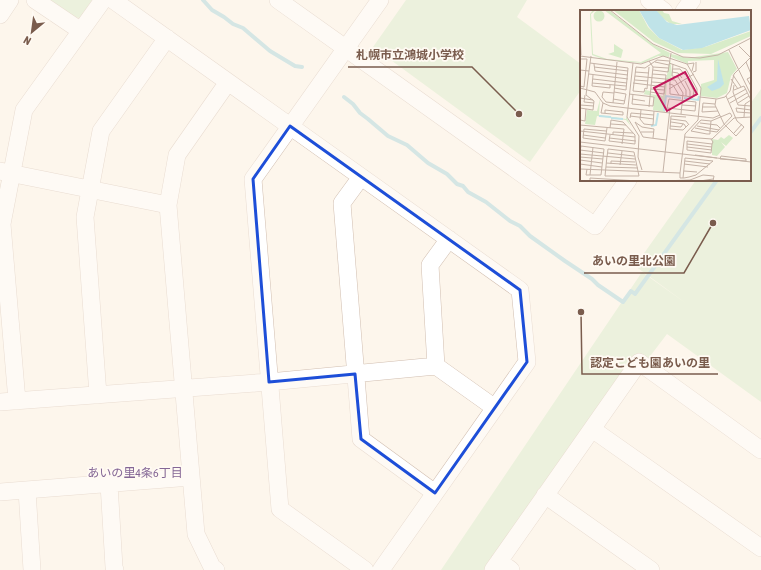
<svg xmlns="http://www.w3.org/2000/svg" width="761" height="570" font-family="'Asap Condensed','Noto Sans JP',sans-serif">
	<rect width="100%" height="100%" fill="#fdf6ec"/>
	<path fill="#d8ecc9" d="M 46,0 L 92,0 L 80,18 L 70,17 Z
		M 406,0 L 527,0 L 517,17 L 581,64 L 581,90 L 530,162 L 373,47 Z
		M 761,89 L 761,402 L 667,334 L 487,570 L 441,570 L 642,272 L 687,304 L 635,266 L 696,180 L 750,180 L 750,104 Z"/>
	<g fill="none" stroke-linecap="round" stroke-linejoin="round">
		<path stroke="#a5d3da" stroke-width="4" d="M 203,0 L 212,10 L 224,17 L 233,24 L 243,28 L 270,51 L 295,66 L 302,67
			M 344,97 L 353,104 L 360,113 L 368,119 L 388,136 L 407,145 L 428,163 L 447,174 L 457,184 L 463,186 L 468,192 L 486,202 L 510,221 L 520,226 L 530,236 L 565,261 L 592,279 L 598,285 L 623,302 L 631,291 L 635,294 L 717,180
			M 750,133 L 761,118"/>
		<g stroke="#d1beb0" stroke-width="18">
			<path id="minor" d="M 35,0 L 81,31
				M 113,0 L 520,290 L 527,362 L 381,570
				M 278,0 L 595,226 L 628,180
				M 649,0 L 664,11
				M 684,11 L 692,0
				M 0,15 L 10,0
				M 0,171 L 168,205
				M 361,177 L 342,203 L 361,439 L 435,493
				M 436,366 L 430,265 L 449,239
				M 98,395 L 85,217 L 101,131 L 167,38
				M 17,401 L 2,224 L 24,110 L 103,0
				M 0,402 L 269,382 L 436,366 L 495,408
				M 592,429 L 761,548
				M 109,484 L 114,567 L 115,570
				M 27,490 L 32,570
				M 0,492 L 191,477
				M 545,495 L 651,570
				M 499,561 L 511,570
				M 216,570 L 212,567 L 196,534 L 168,205 L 177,155 L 228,82
				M 365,570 L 280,509 L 253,179 L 380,0
				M 493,570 L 639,362 L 761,450"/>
		</g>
		<use href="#minor" stroke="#fff" stroke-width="17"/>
	</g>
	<path d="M0 0H761V570H0ZM 290,126 L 520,290 L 527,362 L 435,493 L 361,439 L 355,374 L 269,382 L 253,179 Z" fill="#fdf6ec" fill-opacity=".55" fill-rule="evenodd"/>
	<path fill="none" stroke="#1d4ed8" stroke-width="3" stroke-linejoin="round" d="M 290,126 L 520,290 L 527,362 L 435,493 L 361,439 L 355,374 L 269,382 L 253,179 Z"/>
	<g text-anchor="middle" stroke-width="3.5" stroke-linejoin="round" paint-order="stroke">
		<g font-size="12" fill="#846695" stroke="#fffaf3">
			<text x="135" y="477">あいの里4条6丁目</text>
		</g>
	</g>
	<g transform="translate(580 10)">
		<rect width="171" height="171" fill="#fdf6ec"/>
		<path d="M 13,0 L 16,0 L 11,4 L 13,44 L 27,49 L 61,52 L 81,43 L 24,0 L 29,0 L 74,35 L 90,43 L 89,47 L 78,46 L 63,53 L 26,50 L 12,45 L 10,4 ZM 33,0 L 59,0 L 68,17 L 79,28 L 102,40 L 125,37 L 171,21 L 171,26 L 131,44 L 98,43 L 74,32 ZM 76,0 L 82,0 L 84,3 L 89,4 L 92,11 L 102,14 L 91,14 L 81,7 ZM13.5 6a5.5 5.5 0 1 1 11 0a5.5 5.5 0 1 1-11 0ZM 34,34 L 43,40 L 41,48 L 28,44 L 34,42 ZM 148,42 L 157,59 L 151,66 L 147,83 L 137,88 L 121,86 L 121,74 L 134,70 L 134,50 L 108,51 L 108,54 L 91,47 L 91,44 L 108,48 ZM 90,49 L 92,64 L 91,69 L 87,69 L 85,102 L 73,100 L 74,86 L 51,82 L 64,84 L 65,80 L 70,81 L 70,84 L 83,86 ZM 20,89 L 19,105 L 46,109 L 46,106 L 51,116 L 46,110 L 17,106 L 15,115 L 5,114 L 7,100 L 17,101 ZM 149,125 L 153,128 L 146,136 L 141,132 L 145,137 L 137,146 L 132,145 L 132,129 L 138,130 L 141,127 L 144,129 Z" fill="#d8ecc9"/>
		<path d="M 59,0 L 76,0 L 87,12 L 97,15 L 169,6 L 171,20 L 122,38 L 103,40 L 79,28 L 69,17 ZM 138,49 L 144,74 L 140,78 L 132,81 L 127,77 L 137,71 Z" fill="#bfe3e8"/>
		<path fill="none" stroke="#bfe3e8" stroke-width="2" d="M 104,88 L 118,90 L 119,86M 84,101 L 86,86 L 101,88M 19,106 L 31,107M 31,108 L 43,109M 71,116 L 76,115 L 78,103"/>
		<path fill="none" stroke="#c5b3a7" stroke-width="1" d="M 30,0 L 73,34 L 103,47 L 120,48 L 138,45 L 171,28M 0,19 L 1,45M 159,36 L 171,48M 149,40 L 171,85M 0,46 L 61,54 L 83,46 L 107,54 L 121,78 L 118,110 L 105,124 L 100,163 L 0,159M 0,49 L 7,49 L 4,77 L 0,76M 75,52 L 89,55M 166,52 L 171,64M 10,53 L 48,58 L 46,80 L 34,78M 53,53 L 47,107 L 59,126 L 58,147 L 62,160M 89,53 L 106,59 L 117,79 L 117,85 L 113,85M 14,54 L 15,61 L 48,65M 93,54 L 92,66 L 98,67 L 106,80 L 106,86M 107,54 L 114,53 L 112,61M 14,57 L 48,61M 69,57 L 67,79 L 65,78 L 64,82 L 53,81 L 56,57 L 65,58 L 77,50 L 89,51M 73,57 L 88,58M 93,59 L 100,59 L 105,65M 0,60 L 9,61 L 6,85 L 14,91 L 13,100 L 0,98M 73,60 L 88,62 L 91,43M 9,61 L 11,46M 55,62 L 69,63M 92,62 L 98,63 L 102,68M 113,62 L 116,61 L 116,52M 9,64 L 48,69M 13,65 L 12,76 L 30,78 L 30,75M 153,65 L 161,77M 55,66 L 95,70 L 103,83 L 101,104M 171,67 L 167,69 L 171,76M 13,69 L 47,73M 151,69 L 158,79M 55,70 L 68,71M 90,70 L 90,84 L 113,87 L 114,81 L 108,69M 105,71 L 110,81 L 110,87M 72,72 L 85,73M 12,73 L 46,76M 53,73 L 85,77M 89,74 L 93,75 L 99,85M 154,75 L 153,82 L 158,95 L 171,96M 0,78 L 15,82 L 23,93 L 30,96 L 133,108 L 140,105M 71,79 L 84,80M 89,79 L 114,64M 154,80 L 164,76 L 171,90M 70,82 L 84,84 L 86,65 L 72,64M 34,83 L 23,82 L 22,87 L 26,92 L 44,94 L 46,84 L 34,82M 49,84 L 74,87 L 73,96 L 52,94 L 53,84M 5,85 L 4,92 L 14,93M 120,87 L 137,89 L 145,87 L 150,81 L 154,64 L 171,47M 0,88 L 13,90M 33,89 L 45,91M 52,89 L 65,91M 89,89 L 116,92 L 115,101 L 87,98 ZM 136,89 L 135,95 L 144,114 L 156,126 L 164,117 L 157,111 L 146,86M 148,89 L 166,79M 23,93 L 21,103 L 43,105 L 43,102 L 25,100 L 25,103M 33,93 L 37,52M 150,93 L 167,83M 158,93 L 169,86M 135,94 L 123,93 L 122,102 L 138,101M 0,95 L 14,96M 102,95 L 116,96M 69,97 L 73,57 L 69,51M 122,97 L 136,97M 61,100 L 60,109 L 64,114 L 73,115 L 74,101M 157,102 L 156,98 L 171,100M 157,102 L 171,103M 150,103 L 152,106 L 137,122 L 130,121 L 131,111 ZM 50,106 L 74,109M 106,107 L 91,106 L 90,119 L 103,120 L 108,115M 164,107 L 165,94 L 171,90M 50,108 L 51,103 L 74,105M 91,109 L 106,111 L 109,115M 0,110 L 5,111 L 6,99M 91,112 L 104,114 L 106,117M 120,113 L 137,115 L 140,118M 31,114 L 46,115M 0,115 L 44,119 L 42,134M 90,116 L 101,117 L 103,114M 117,116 L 139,120M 115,118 L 130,121M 0,121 L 55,127M 26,121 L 4,119 L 3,128 L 25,131 L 27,118M 111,121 L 121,110 L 131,111M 111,121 L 127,124 L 130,124 L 130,121M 61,122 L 74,122M 154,123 L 162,114M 3,125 L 25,128M 30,125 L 29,131 L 55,134 L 55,125 L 43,112 L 31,110 L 30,118M 33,125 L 33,122 L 53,123M 63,127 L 55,112 L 62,117 L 74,119 L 73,128M 63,127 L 86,130M 105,127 L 132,129 L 154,108 L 171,107M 29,128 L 56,131M 131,129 L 133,132 L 132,134 L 131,143 L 107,140 L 107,131 L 132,134M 0,132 L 171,152M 107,134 L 132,137M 107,137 L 132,140M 0,140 L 24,143M 0,141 L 1,136 L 24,139 L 21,165 L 6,165 L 7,159M 28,143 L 54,146M 0,144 L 55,149M 115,145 L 137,148M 27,146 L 25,166 L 59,166 L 54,142 L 28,139 L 27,147M 141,146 L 166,149 L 166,151 L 140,149 ZM 0,147 L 23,149M 0,150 L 22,153M 105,151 L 130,154M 26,153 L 56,155M 0,154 L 22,157M 31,154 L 31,151 L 55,152M 104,154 L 128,157M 40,155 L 42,141M 26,157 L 58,158M 104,161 L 117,162M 83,162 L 90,98M 100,163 L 100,168 L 104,168 L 109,167 L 116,165 L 133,151 L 105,148 L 103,168M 10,165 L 13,137M 10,171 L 10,168 L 58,171M 82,171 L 110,170 L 123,165 L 134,166 L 133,171M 120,171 L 133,169"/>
		<path fill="#c2185b" fill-opacity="0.15" stroke="#c2185b" stroke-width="2" d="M 105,62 L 117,84 L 87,101 L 74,78 Z"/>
		<rect width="171" height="171" fill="none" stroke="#7a5c4d" stroke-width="2"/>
	</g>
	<path fill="none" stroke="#7a5c4d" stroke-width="1.5" d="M519 114L472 67H348M713 223L684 273H584M581 312L582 374H718"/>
	<g fill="#7a5c4d" stroke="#fffaf3" stroke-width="1.5">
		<circle cx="519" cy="114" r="4"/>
		<circle cx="713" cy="223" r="4"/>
		<circle cx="581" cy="312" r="4"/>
	</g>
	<g font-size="12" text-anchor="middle" font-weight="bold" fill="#7a5c4d" stroke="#fffaf3" stroke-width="3.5" stroke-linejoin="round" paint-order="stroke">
		<text x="410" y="59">札幌市立鴻城小学校</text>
		<text x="634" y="265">あいの里北公園</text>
		<text x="650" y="367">認定こども園あいの里</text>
	</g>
	<g transform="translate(32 32) rotate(209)" stroke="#fffaf3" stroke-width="3" paint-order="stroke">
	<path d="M0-3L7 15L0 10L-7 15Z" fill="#7a5c4d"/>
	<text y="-6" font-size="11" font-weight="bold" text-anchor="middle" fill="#7a5c4d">N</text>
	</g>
</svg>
